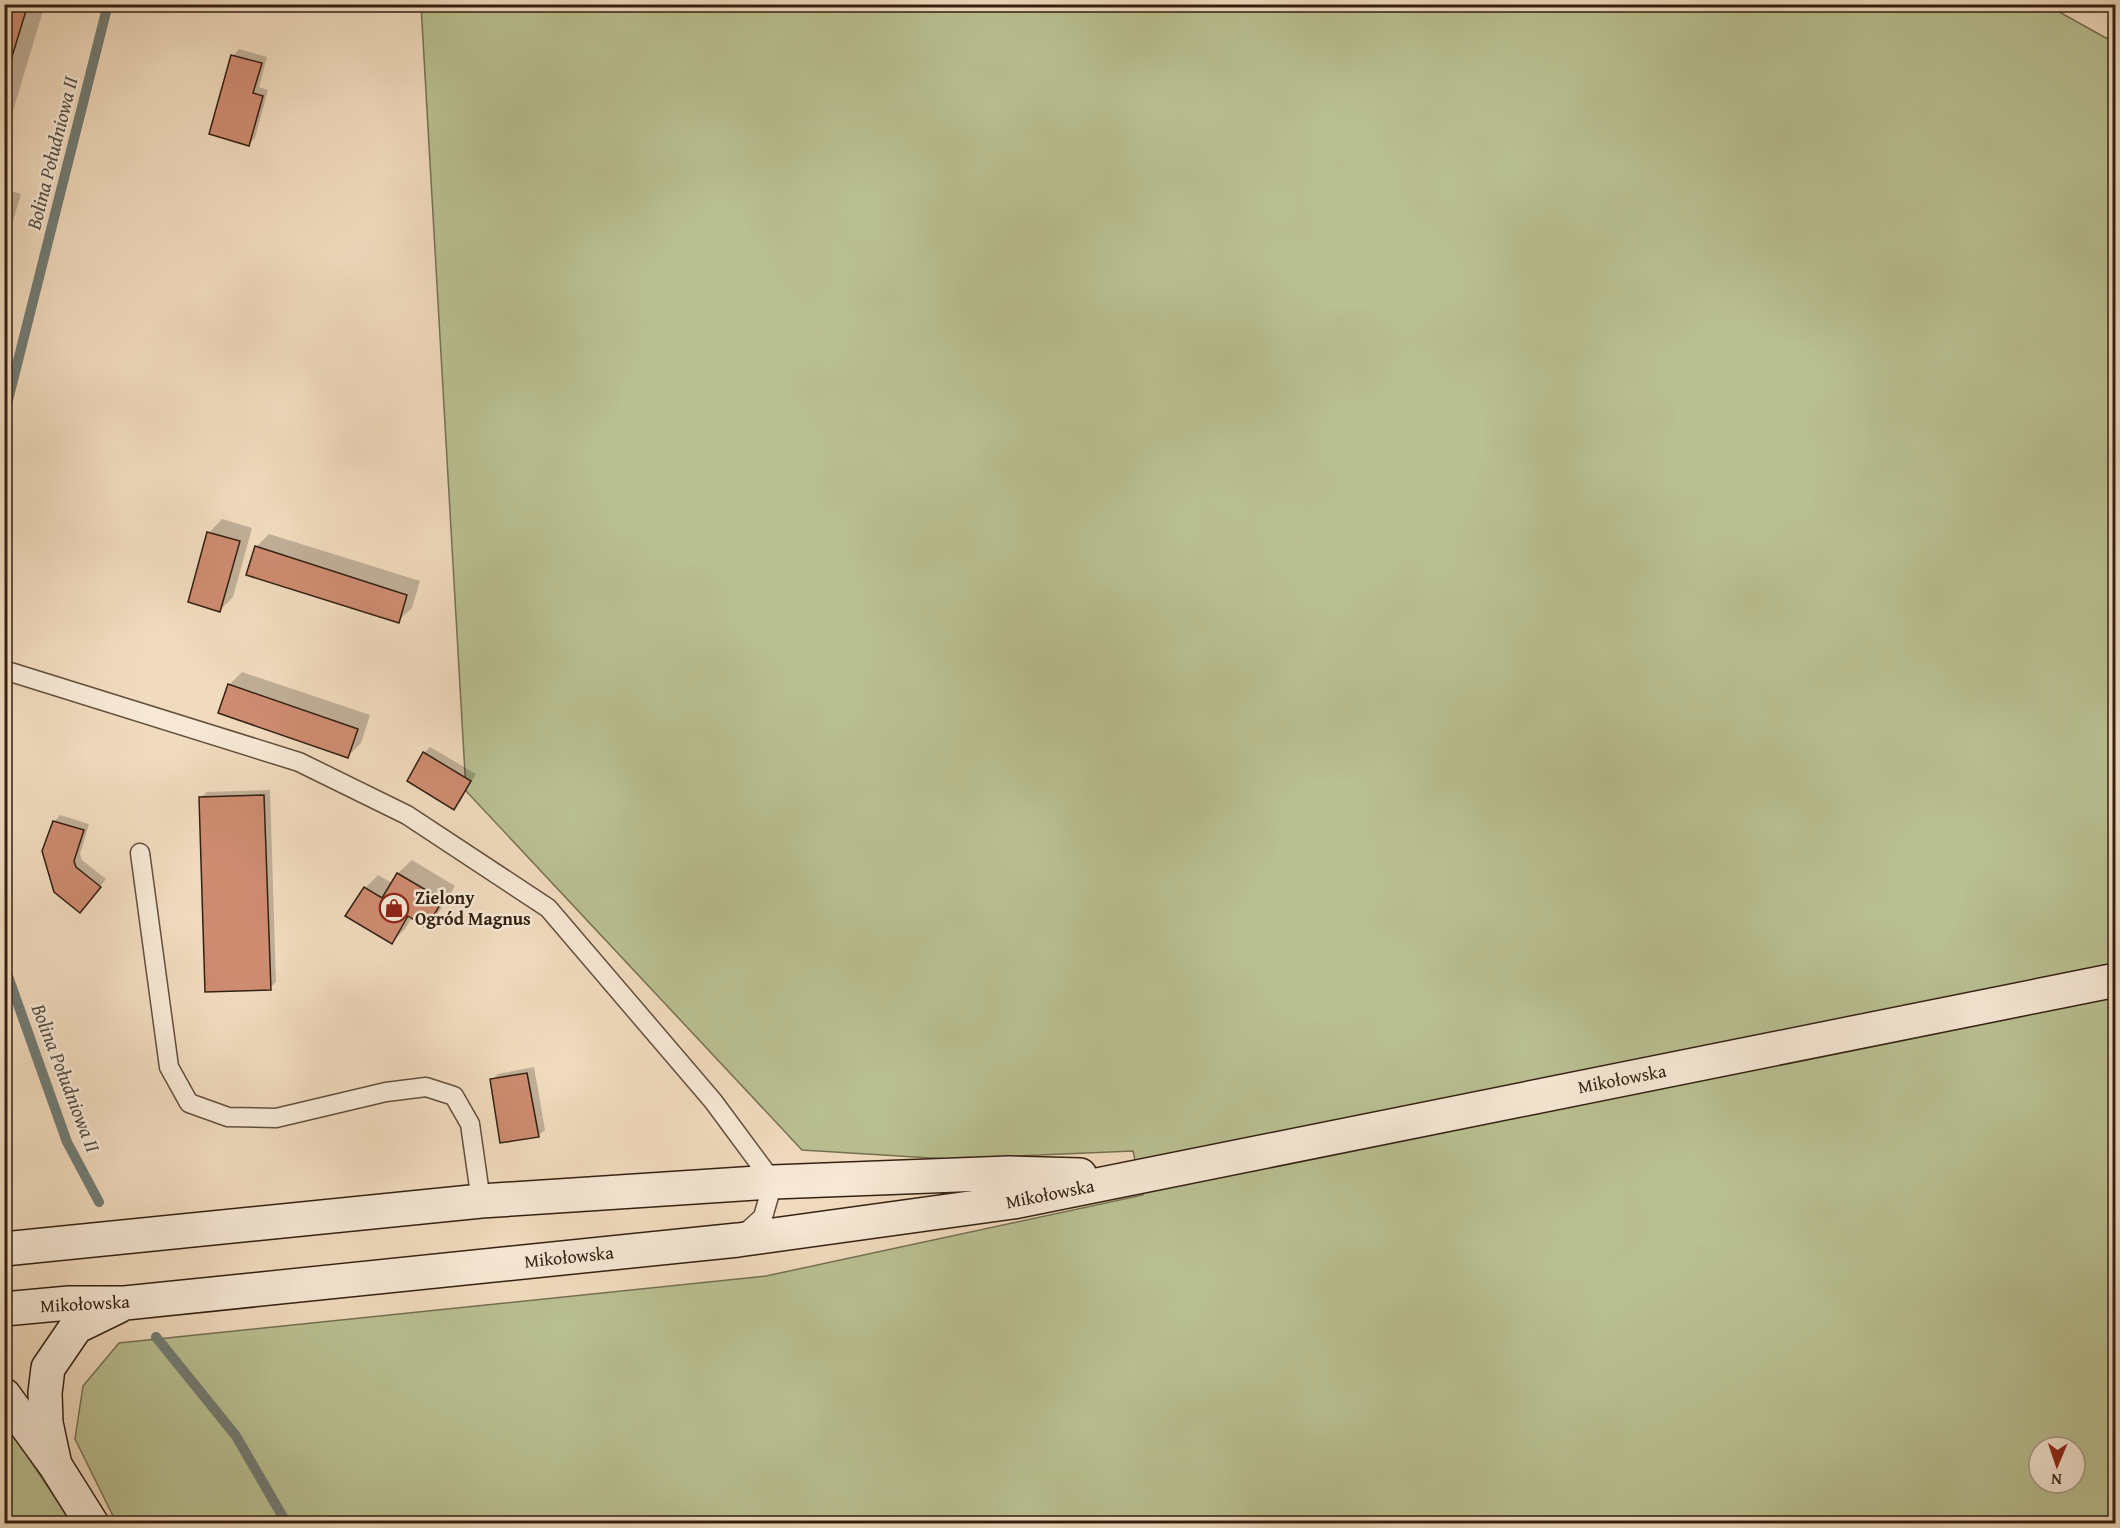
<svg xmlns="http://www.w3.org/2000/svg" width="2120" height="1528" font-family="'Gentium Book Plus',serif">
	<rect width="100%" height="100%" fill="#f1dbbe"/>
	<filter id="stains"><feTurbulence type="fractalNoise" baseFrequency=".00333" numOctaves="4"/><feColorMatrix values="0 0 0 0 .2 0 0 0 0 .09 0 0 0 0 .02 0 0 0 .5 -.17"/></filter>
	<radialGradient id="worn" r=".72"><stop offset=".6" stop-color="#630" stop-opacity="0"/><stop offset="1" stop-color="#630" stop-opacity=".3"/></radialGradient>
	<path fill="#b9c092" stroke="#767052" stroke-width="1.5" fill-rule="evenodd" d="M 2045,4 L 2115,43 L 2115,1523 L 117,1524 L 75,1439 L 83,1386 L 119,1343 L 766,1276 L 1143,1195 L 1133,1151 L 947,1159 L 802,1150 L 466,791 L 421,5 ZM 2039,1447 L 2075,1447 L 2075,1483 L 2039,1483 Z
		M 4,1421 L 72,1523 L 5,1523 Z"/>
	<path fill="#0003" d="M 4,4 L 45,4 L 4,141 Z
		M 239,49 L 267,57 L 259,87 L 268,90 L 255,138 L 249,144 L 233,56 Z
		M 4,189 L 21,194 L 9,234 L 4,238 Z
		M 222,519 L 252,528 L 233,597 L 220,610 L 209,533 Z
		M 269,534 L 420,581 L 412,608 L 398,621 L 256,547 Z
		M 242,672 L 370,715 L 361,743 L 348,756 L 229,685 Z
		M 430,747 L 476,774 L 460,802 L 454,808 L 424,753 Z
		M 270,790 L 276,982 L 270,988 L 200,798 L 207,792 Z
		M 60,815 L 89,824 L 80,854 L 82,860 L 106,879 L 86,904 L 54,822 Z
		M 412,860 L 455,886 L 439,912 L 426,926 L 412,917 L 405,929 L 392,942 L 365,888 L 378,875 L 392,883 L 398,873 Z
		M 534,1067 L 545,1130 L 538,1136 L 492,1080 L 498,1074 Z"/>
	<g fill="none" stroke-linecap="round" stroke-linejoin="round">
		<path stroke="#727c75" stroke-width="10" d="M 4,416 L 108,4
			M 4,965 L 67,1142 L 99,1202
			M 156,1337 L 236,1436 L 287,1524"/>
	</g>
	<path fill="#ce8c71" stroke="#342012" stroke-width="1.5" d="M 4,4 L 28,4 L 4,83 Z
		M 231,55 L 262,63 L 253,93 L 263,96 L 249,146 L 209,134 Z
		M 207,532 L 240,541 L 220,612 L 188,602 Z
		M 255,546 L 407,595 L 399,623 L 246,575 Z
		M 228,684 L 358,729 L 348,758 L 218,713 Z
		M 423,752 L 471,781 L 454,810 L 407,781 Z
		M 264,795 L 271,990 L 205,992 L 199,797 Z
		M 53,821 L 84,830 L 74,861 L 76,867 L 101,887 L 80,913 L 54,892 L 42,851 Z
		M 397,873 L 443,900 L 426,928 L 408,916 L 392,944 L 345,916 L 364,887 L 382,898 Z
		M 527,1073 L 539,1137 L 500,1143 L 490,1079 Z"/>
	<g fill="none" stroke-linecap="round" stroke-linejoin="round">
		<g stroke="#634f3d" stroke-width="21">
			<path id="lane" d="M 4,670 L 299,762 L 407,815 L 548,908 L 713,1101 L 773,1182 L 763,1217 L 741,1237
				M 140,853 L 169,1067 L 189,1103 L 228,1117 L 276,1118 L 386,1092 L 426,1087 L 454,1096 L 470,1124 L 481,1201"/>
		</g>
		<g stroke="#342012" stroke-width="36">
			<path id="secondary" d="M 4,1249 L 481,1201 L 773,1182 L 1009,1173 L 1080,1175
				M 4,1309 L 69,1303 L 125,1303 L 738,1240 L 1013,1202 L 2116,980
				M 4,1395 L 55,1465 L 92,1524
				M 55,1465 L 46,1423 L 45,1393 L 48,1368 L 76,1327 L 119,1306"/>
		</g>
		<use href="#lane" stroke="#f6e8d5" stroke-width="18"/>
		<use href="#secondary" stroke="#f6e8d5" stroke-width="33"/>
	</g>
	<defs>
		<g id="shop-ring" transform="scale(1.5)"><circle r="9.5" fill="#f6e8d5" stroke="#8f2418" stroke-width="1.5"/><path d="M-5-2.5h2.3a2.7 3.5 0 0 1 5.4 0H5L5.5 6h-11ZM-1.5-2.5h3a1.5 2.3 0 0 0-3 0Z" fill="#8f2418"/></g>
	</defs>
	<g fill-rule="evenodd">
		<use href="#shop-ring" x="394" y="908"/>
	</g>
	<g text-anchor="middle" stroke-width="5" stroke-linejoin="round" paint-order="stroke">
		<g font-size="18" font-weight="bold" fill="#342012" stroke="#f6e8d5" text-anchor="start">
			<text x="415" y="904">Zielony<tspan x="415" dy="21">Ogród Magnus</tspan></text>
		</g>
		<g font-size="18" fill="#342012" stroke="#f6e8d5">
			<text transform="translate(1622 1079) rotate(-11)" y="6">Mikołowska</text>
			<text transform="translate(1050 1194) rotate(-11)" y="6">Mikołowska</text>
			<text transform="translate(569 1257) rotate(-6)" y="6">Mikołowska</text>
			<text transform="translate(85 1304) rotate(-3)" y="6">Mikołowska</text>
		</g>
		<g font-size="20" font-style="italic" fill="#534e44" stroke="#f6e8d5">
			<text transform="translate(52 153) rotate(-76)" y="7">Bolina Południowa II</text>
			<text transform="translate(66 1078) rotate(69)" y="7">Bolina Południowa II</text>
		</g>
	</g>
	<rect width="2120" height="1528" fill="none" stroke="#f1dbbe" stroke-width="24"/>
	<rect x="6" y="6" width="2108" height="1516" fill="none" stroke="#342012" stroke-width="3"/>
	<rect x="12" y="12" width="2096" height="1504" fill="none" stroke="#342012" stroke-width="1.5"/>
	<g transform="translate(2057 1465) rotate(182)"><circle r="28" fill="#f6e8d5" stroke="#a89887" stroke-width="1.5"/>
	<path d="M0-4.5L10 22L0 15L-10 22Z" fill="#8f2418"/>
	<text y="-9" font-size="16" font-weight="bold" text-anchor="middle" fill="#342012">N</text>
	</g>
	<rect width="100%" height="100%" filter="url(#stains)"/>
	<rect width="100%" height="100%" fill="url(#worn)"/>
</svg>
